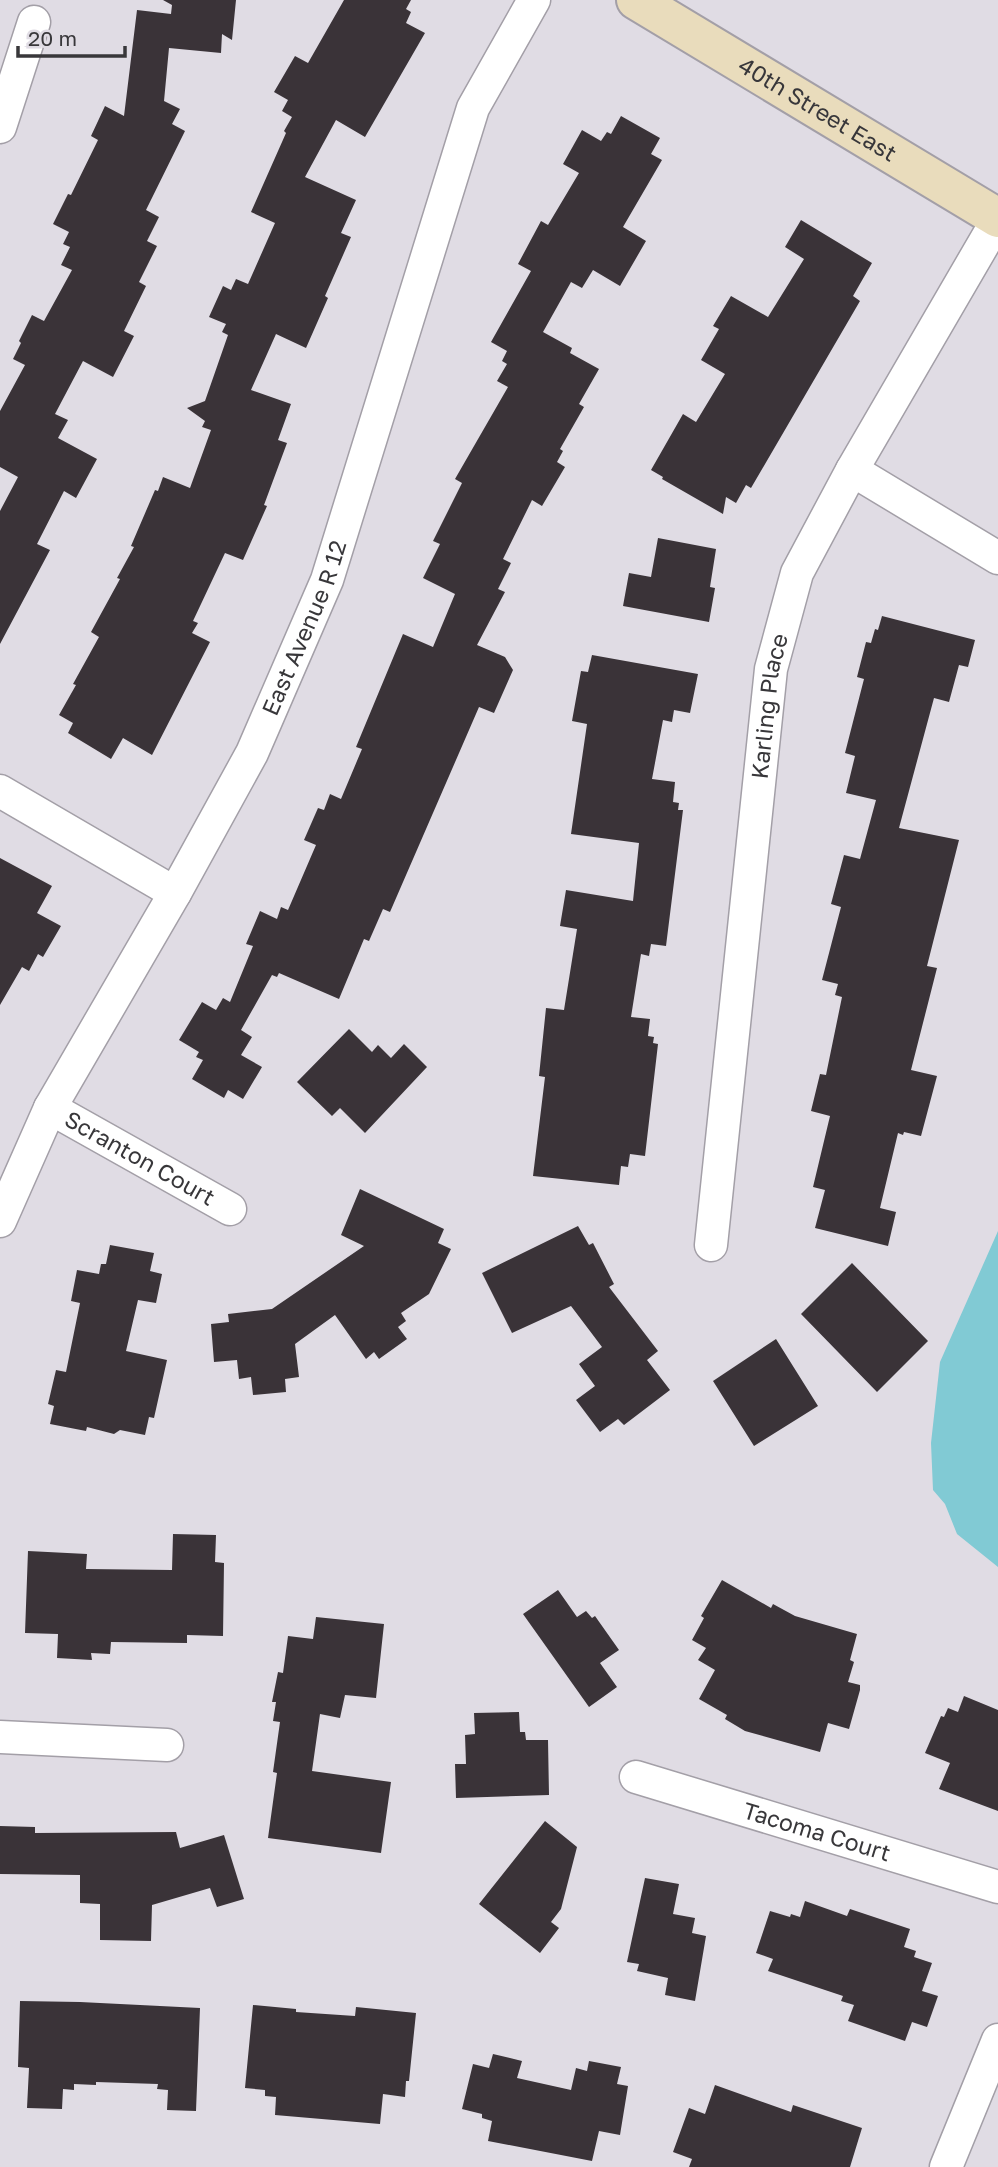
<svg xmlns="http://www.w3.org/2000/svg" width="998" height="2167" font-family="'Golos Text',sans-serif">
	<rect width="100%" height="100%" fill="#e0dce4"/>
	<path fill="#81cad4" d="M 998,1231 L 998,1567 L 957,1534 L 945,1504 L 933,1490 L 931,1443 L 940,1362 Z"/>
	<path fill="#3a3338" d="M 163,0 L 236,0 L 232,40 L 222,34 L 221,53 L 169,48 L 164,101 L 180,109 L 172,124 L 185,131 L 146,210 L 159,217 L 147,241 L 157,246 L 139,282 L 146,286 L 124,331 L 134,336 L 113,377 L 83,361 L 55,414 L 68,420 L 58,438 L 97,459 L 76,498 L 64,491 L 37,544 L 50,550 L 0,644 L 0,511 L 18,477 L 0,467 L 0,411 L 25,365 L 13,359 L 21,343 L 19,341 L 32,315 L 44,321 L 72,270 L 61,265 L 70,247 L 63,244 L 69,232 L 53,224 L 68,194 L 71,195 L 98,140 L 91,136 L 105,106 L 124,116 L 137,10 L 171,14 L 172,5 Z
		M 344,0 L 411,0 L 406,9 L 411,12 L 406,23 L 425,33 L 365,137 L 336,120 L 305,177 L 356,200 L 341,233 L 351,237 L 325,296 L 328,298 L 306,348 L 276,334 L 251,390 L 291,404 L 278,440 L 287,443 L 264,505 L 267,506 L 243,560 L 225,553 L 193,621 L 198,623 L 192,633 L 210,642 L 152,755 L 123,738 L 111,759 L 68,733 L 73,723 L 59,715 L 76,685 L 73,684 L 99,637 L 91,632 L 120,579 L 117,578 L 134,547 L 131,546 L 155,490 L 158,491 L 163,477 L 190,488 L 211,430 L 202,427 L 205,421 L 187,408 L 205,401 L 228,335 L 222,332 L 226,324 L 209,317 L 223,286 L 231,290 L 236,279 L 248,284 L 275,223 L 251,212 L 286,133 L 284,131 L 292,117 L 282,111 L 288,100 L 274,92 L 295,56 L 308,63 Z
		M 621,116 L 660,138 L 651,154 L 662,160 L 623,227 L 646,241 L 620,286 L 593,270 L 582,288 L 571,282 L 543,332 L 572,348 L 570,353 L 599,369 L 579,404 L 584,407 L 560,449 L 563,451 L 557,462 L 565,467 L 542,506 L 532,500 L 503,559 L 511,563 L 498,589 L 505,592 L 477,645 L 505,657 L 513,670 L 494,713 L 479,707 L 390,912 L 383,909 L 369,941 L 364,939 L 339,999 L 279,973 L 277,977 L 272,975 L 241,1030 L 252,1037 L 241,1055 L 262,1067 L 243,1099 L 228,1090 L 224,1098 L 192,1079 L 203,1060 L 196,1057 L 199,1052 L 179,1040 L 202,1002 L 216,1010 L 223,998 L 230,1002 L 253,946 L 246,944 L 260,911 L 277,919 L 281,907 L 288,910 L 316,845 L 304,840 L 318,808 L 324,810 L 330,794 L 341,799 L 362,749 L 356,747 L 403,634 L 433,647 L 455,594 L 423,578 L 440,544 L 433,541 L 462,483 L 455,479 L 508,387 L 497,381 L 507,364 L 502,361 L 507,351 L 491,342 L 531,271 L 518,264 L 541,221 L 548,225 L 579,173 L 563,164 L 582,130 L 601,141 L 607,132 L 611,134 Z
		M 801,220 L 872,263 L 853,296 L 860,301 L 751,488 L 746,485 L 736,503 L 726,497 L 723,514 L 662,479 L 663,477 L 651,470 L 683,414 L 696,422 L 725,374 L 701,360 L 719,329 L 713,326 L 731,296 L 768,317 L 804,259 L 785,247 Z
		M 658,538 L 716,549 L 710,587 L 715,588 L 709,622 L 623,606 L 629,573 L 651,577 Z
		M 882,616 L 975,640 L 968,667 L 959,665 L 949,702 L 934,698 L 899,828 L 959,840 L 927,966 L 937,968 L 911,1070 L 937,1076 L 921,1136 L 904,1132 L 903,1135 L 898,1133 L 880,1208 L 896,1212 L 888,1246 L 815,1228 L 825,1190 L 813,1187 L 830,1116 L 811,1111 L 820,1074 L 826,1075 L 842,997 L 835,995 L 838,984 L 822,980 L 841,907 L 831,904 L 844,855 L 860,859 L 876,800 L 846,793 L 855,756 L 845,753 L 864,679 L 857,677 L 866,642 L 871,643 L 875,629 L 878,630 Z
		M 592,655 L 698,674 L 690,713 L 674,710 L 672,722 L 663,720 L 652,779 L 675,782 L 673,802 L 679,803 L 678,810 L 683,810 L 666,946 L 651,944 L 649,956 L 641,954 L 631,1017 L 650,1019 L 648,1036 L 654,1037 L 653,1043 L 658,1044 L 645,1156 L 630,1154 L 628,1167 L 621,1166 L 619,1185 L 533,1176 L 545,1077 L 539,1076 L 546,1008 L 564,1010 L 577,929 L 560,926 L 566,890 L 633,901 L 639,843 L 571,834 L 587,724 L 572,721 L 581,671 L 588,672 Z
		M 0,858 L 52,886 L 37,913 L 61,926 L 43,957 L 38,954 L 29,971 L 22,967 L 0,1005 Z
		M 349,1029 L 372,1052 L 378,1045 L 391,1058 L 404,1044 L 427,1067 L 365,1133 L 340,1108 L 332,1116 L 297,1082 Z
		M 360,1189 L 444,1229 L 438,1243 L 451,1249 L 429,1294 L 401,1313 L 406,1321 L 398,1327 L 407,1339 L 379,1359 L 374,1352 L 366,1359 L 335,1315 L 295,1344 L 299,1377 L 285,1379 L 286,1392 L 253,1395 L 251,1377 L 239,1379 L 237,1360 L 214,1362 L 211,1324 L 229,1322 L 228,1314 L 272,1309 L 364,1246 L 341,1235 Z
		M 578,1226 L 589,1245 L 593,1243 L 614,1284 L 609,1287 L 658,1351 L 647,1360 L 670,1390 L 624,1425 L 618,1419 L 600,1432 L 576,1400 L 595,1386 L 579,1364 L 602,1347 L 571,1306 L 512,1333 L 482,1273 Z
		M 110,1245 L 154,1253 L 150,1271 L 162,1274 L 156,1303 L 138,1300 L 126,1351 L 167,1360 L 154,1418 L 149,1417 L 145,1435 L 120,1430 L 114,1434 L 87,1427 L 86,1431 L 50,1424 L 54,1406 L 48,1404 L 56,1370 L 66,1372 L 80,1303 L 71,1301 L 77,1270 L 99,1274 L 101,1264 L 106,1264 Z
		M 852,1263 L 928,1341 L 877,1392 L 801,1314 Z
		M 776,1339 L 818,1406 L 754,1446 L 713,1381 Z
		M 173,1534 L 216,1535 L 215,1562 L 224,1563 L 223,1636 L 187,1635 L 187,1643 L 111,1642 L 110,1654 L 91,1653 L 92,1660 L 57,1658 L 58,1634 L 25,1633 L 28,1551 L 87,1554 L 86,1569 L 172,1570 Z
		M 722,1580 L 771,1608 L 773,1604 L 795,1616 L 857,1634 L 850,1660 L 854,1662 L 848,1682 L 860,1685 L 860,1690 L 849,1729 L 828,1723 L 820,1752 L 745,1731 L 725,1719 L 727,1715 L 699,1699 L 715,1670 L 698,1660 L 706,1648 L 692,1640 L 704,1618 L 701,1616 Z
		M 558,1590 L 577,1617 L 586,1611 L 592,1618 L 595,1616 L 619,1650 L 600,1663 L 617,1687 L 589,1707 L 523,1614 Z
		M 316,1617 L 384,1624 L 376,1698 L 345,1695 L 340,1718 L 320,1714 L 312,1771 L 391,1782 L 381,1853 L 268,1838 L 277,1773 L 273,1772 L 280,1722 L 273,1721 L 276,1702 L 272,1702 L 278,1672 L 283,1673 L 288,1636 L 313,1639 Z
		M 964,1696 L 998,1710 L 998,1811 L 939,1789 L 950,1763 L 925,1753 L 941,1716 L 944,1717 L 948,1708 L 958,1712 Z
		M 519,1712 L 520,1732 L 525,1732 L 526,1740 L 548,1740 L 549,1795 L 456,1798 L 455,1764 L 466,1764 L 465,1735 L 475,1734 L 474,1713 Z
		M 545,1821 L 577,1847 L 561,1909 L 551,1922 L 559,1928 L 540,1953 L 479,1904 Z
		M 0,1826 L 35,1827 L 35,1833 L 176,1832 L 180,1848 L 224,1835 L 244,1899 L 217,1907 L 210,1888 L 152,1905 L 151,1941 L 100,1940 L 100,1904 L 80,1903 L 80,1875 L 0,1874 Z
		M 645,1878 L 679,1884 L 673,1914 L 695,1918 L 692,1933 L 706,1936 L 695,2001 L 665,1995 L 668,1978 L 637,1971 L 639,1964 L 627,1962 Z
		M 805,1901 L 847,1916 L 850,1909 L 910,1929 L 904,1947 L 916,1951 L 914,1957 L 932,1963 L 922,1991 L 938,1996 L 927,2027 L 912,2022 L 905,2041 L 848,2021 L 854,2005 L 841,2001 L 843,1996 L 768,1971 L 773,1959 L 756,1953 L 770,1911 L 790,1917 L 791,1914 L 800,1917 Z
		M 20,2001 L 80,2002 L 200,2008 L 196,2111 L 167,2110 L 168,2090 L 157,2089 L 158,2084 L 96,2082 L 96,2085 L 74,2084 L 74,2090 L 63,2089 L 62,2109 L 27,2108 L 29,2068 L 18,2067 Z
		M 253,2005 L 296,2009 L 296,2012 L 355,2016 L 356,2007 L 416,2013 L 409,2081 L 406,2081 L 405,2097 L 383,2094 L 380,2124 L 275,2115 L 276,2097 L 265,2096 L 265,2090 L 245,2088 Z
		M 493,2054 L 522,2061 L 517,2078 L 571,2090 L 576,2068 L 587,2071 L 589,2061 L 621,2067 L 617,2084 L 628,2086 L 620,2135 L 599,2131 L 592,2161 L 488,2141 L 492,2121 L 482,2118 L 482,2114 L 462,2109 L 473,2064 L 489,2068 Z
		M 715,2085 L 791,2112 L 793,2105 L 862,2128 L 850,2167 L 689,2167 L 692,2159 L 673,2152 L 689,2108 L 705,2114 Z"/>
	<g fill="none" stroke-linecap="round" stroke-linejoin="round">
		<g stroke="#a39fa7" stroke-width="35">
			<g id="minor">
				<path d="M 0,127 L 34,22"/>
				<path d="M 852,470 L 998,558"/>
				<path d="M 0,791 L 175,893"/>
				<path id="s1" d="M 50,1108 L 230,1209"/>
				<path id="s2" d="M 0,1221 L 50,1108 L 175,893 L 252,753 L 327,580 L 473,108 L 534,0"/>
				<path id="s3" d="M 711,1245 L 771,669 L 797,573 L 852,470 L 998,219"/>
				<path d="M 0,1737 L 167,1745"/>
				<path id="s4" d="M 636,1777 L 998,1887"/>
				<path d="M 946,2167 L 998,2040"/>
			</g>
		</g>
		<g stroke="#a39fa7" stroke-width="42">
			<g id="secondary">
				<path id="s5" d="M 636,0 L 998,218"/>
			</g>
		</g>
		<use href="#minor" stroke="#fff" stroke-width="32"/>
		<use href="#secondary" stroke="#e9dcbc" stroke-width="38"/>
	</g>
	<g text-anchor="middle" stroke-width="7" stroke-linejoin="round" paint-order="stroke">
		<g font-size="23" fill="#38373a" stroke="#e0dce4">
			<text dy="8" stroke="none"><textPath href="#s5" startOffset="212">40th Street East</textPath></text>
			<text dy="8" stroke="none"><textPath href="#s2" startOffset="668">East Avenue R 12</textPath></text>
			<text dy="8" stroke="none"><textPath href="#s3" startOffset="542">Karling Place</textPath></text>
			<text dy="8" stroke="none"><textPath href="#s1" startOffset="103">Scranton Court</textPath></text>
			<text dy="8" stroke="none"><textPath href="#s4" startOffset="189">Tacoma Court</textPath></text>
		</g>
	</g>
	<path d="M18 46v10h107v-10" fill="none" stroke="#38373a" stroke-width="3.5"/>
	<text x="28" y="46" font-size="21" fill="#38373a" stroke="#e0dce4" stroke-width="5" paint-order="stroke">20 m</text>
</svg>
